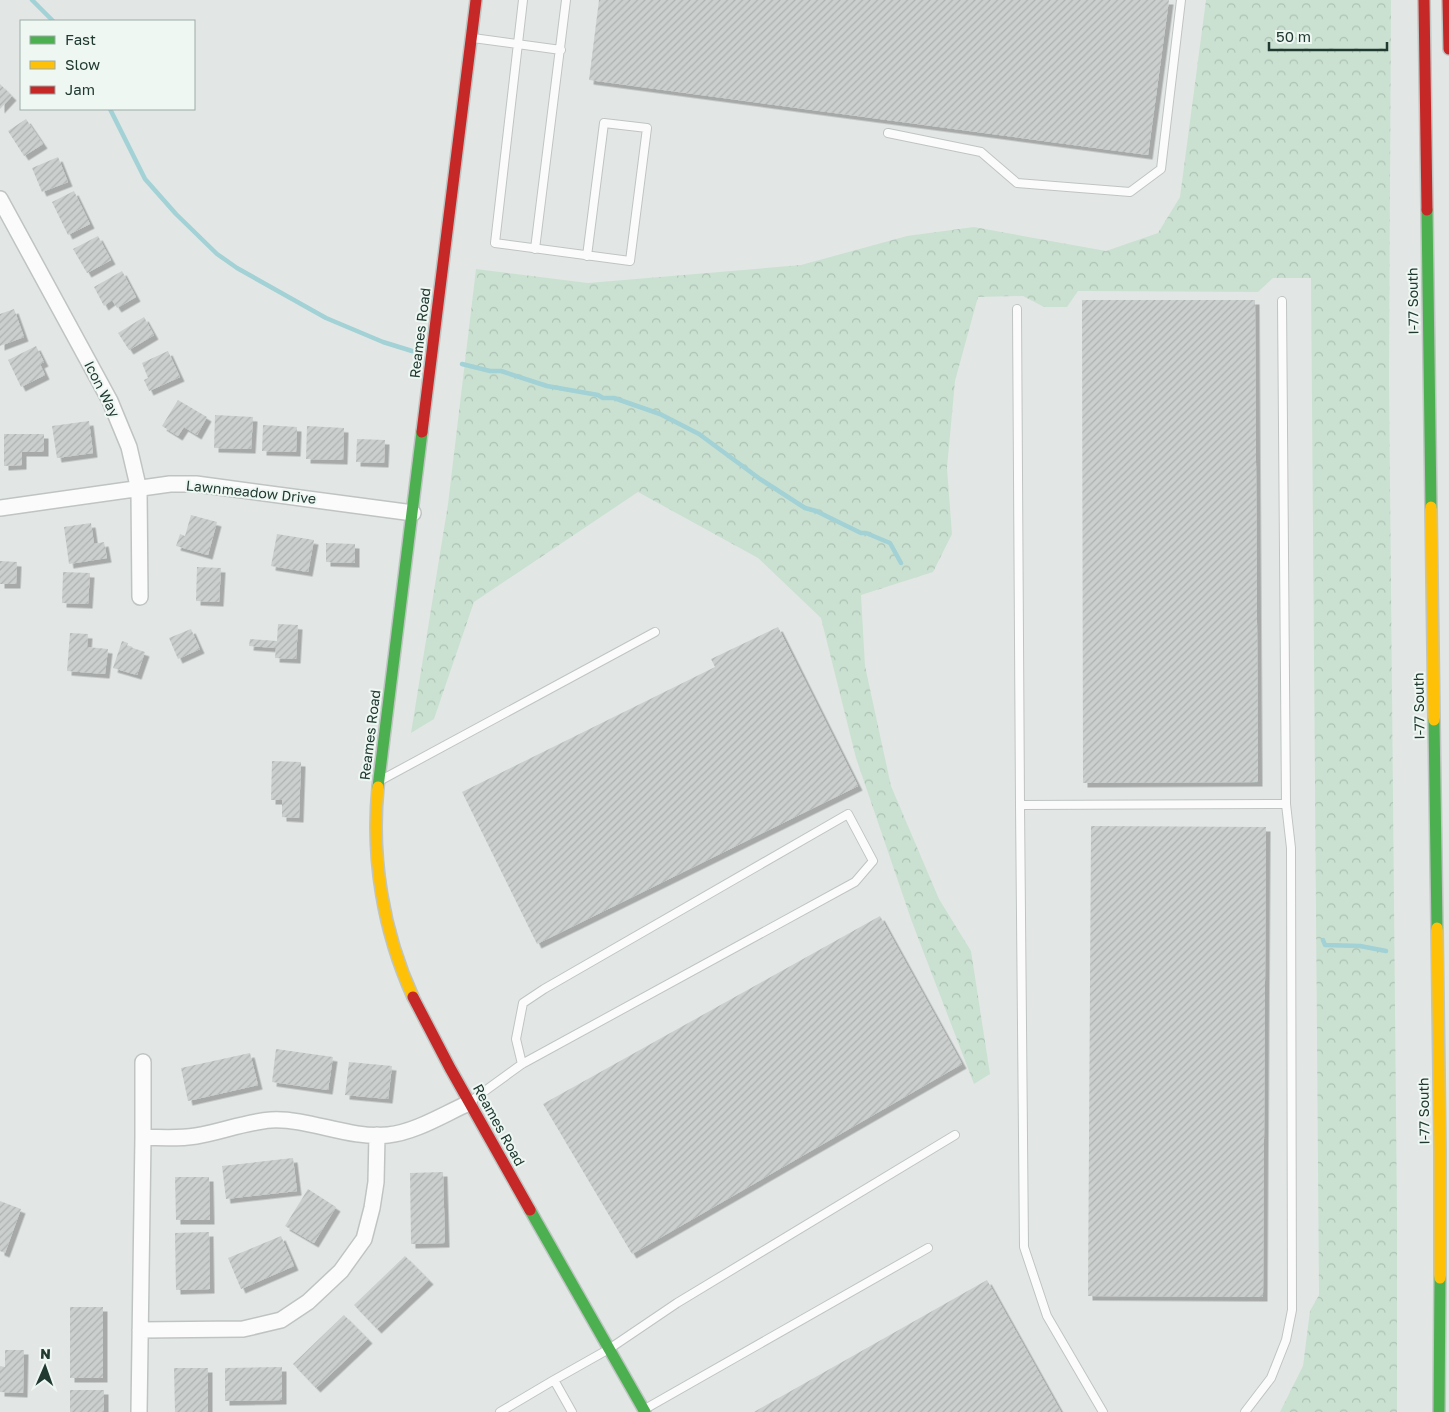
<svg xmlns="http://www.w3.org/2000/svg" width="1449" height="1412" font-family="'Golos Text',sans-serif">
	<defs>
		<pattern id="forest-crowns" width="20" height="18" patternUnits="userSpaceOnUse" patternTransform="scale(1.25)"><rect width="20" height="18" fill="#cae1d1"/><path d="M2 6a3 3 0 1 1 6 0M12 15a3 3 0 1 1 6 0" fill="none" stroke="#adc2b4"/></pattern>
		<pattern id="building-hatch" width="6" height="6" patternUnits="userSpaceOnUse" patternTransform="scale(1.25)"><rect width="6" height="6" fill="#cbd0ce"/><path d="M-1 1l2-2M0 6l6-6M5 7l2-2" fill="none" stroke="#aeb3b1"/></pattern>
		<filter id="shadow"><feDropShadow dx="4.5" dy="4.5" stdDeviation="0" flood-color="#0004"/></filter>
	</defs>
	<rect width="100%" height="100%" fill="#e2e7e5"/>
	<path fill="url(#forest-crowns)" d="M 1206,0 L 1391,0 L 1389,378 L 1397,1216 L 1397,1412 L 1280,1412 L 1303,1366 L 1310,1311 L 1319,1295 L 1311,278 L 1273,278 L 1258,292 L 1078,291 L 1067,307 L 1044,307 L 1023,296 L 978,297 L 955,381 L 947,468 L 952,534 L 933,572 L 861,595 L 865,666 L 891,786 L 939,899 L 971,951 L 990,1074 L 974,1084 L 912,922 L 856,758 L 821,618 L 758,558 L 638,492 L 474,602 L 434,719 L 411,733 L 448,504 L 476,269 L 588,283 L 801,265 L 907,236 L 974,227 L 1106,251 L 1158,233 L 1180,197 Z"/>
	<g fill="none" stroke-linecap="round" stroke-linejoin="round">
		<path stroke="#a2d1d6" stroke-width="4.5" d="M 32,0 L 53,21
			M 110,109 L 145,179 L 176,214 L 217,254 L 237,268 L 326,318 L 383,342 L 412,351
			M 462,364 L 490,371 L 501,371 L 547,386 L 598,395 L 603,398 L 614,398 L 660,414 L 699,434 L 760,479 L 805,508 L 816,511 L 861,533 L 866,533 L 890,543 L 901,563
			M 1323,940 L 1325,945 L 1360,946 L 1386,951"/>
	</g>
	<path fill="url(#building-hatch)" filter="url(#shadow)" d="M 599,0 L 1169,0 L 1148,155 L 589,80 Z
		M 0,84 L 12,96 L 0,109 Z
		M 26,119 L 43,144 L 24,156 L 8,131 Z
		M 58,157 L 68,182 L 42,192 L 32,168 Z
		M 74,191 L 90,224 L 68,235 L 52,202 Z
		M 98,236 L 111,260 L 87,273 L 73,249 Z
		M 122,271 L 136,297 L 117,308 L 112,300 L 104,306 L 94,287 Z
		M 1082,300 L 1255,300 L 1258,782 L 1083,783 Z
		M 14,309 L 24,337 L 0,346 L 0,314 Z
		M 144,317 L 154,335 L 129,350 L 118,333 Z
		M 36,346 L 44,362 L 40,364 L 45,375 L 21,387 L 8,360 Z
		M 168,351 L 180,377 L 149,391 L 144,380 L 148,378 L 142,363 Z
		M 178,400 L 207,417 L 197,435 L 184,427 L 178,436 L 162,426 Z
		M 215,415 L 253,417 L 251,449 L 214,448 Z
		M 89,421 L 93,453 L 57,458 L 52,426 Z
		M 263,425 L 297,427 L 296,452 L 262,451 Z
		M 307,426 L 344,428 L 343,460 L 306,459 Z
		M 4,434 L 44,434 L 44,452 L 22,452 L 22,465 L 4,466 Z
		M 357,439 L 385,440 L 384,463 L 356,462 Z
		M 191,515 L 217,522 L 208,555 L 176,546 L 180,534 L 185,536 Z
		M 91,523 L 94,544 L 104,542 L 107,558 L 69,564 L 64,527 Z
		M 277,534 L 314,540 L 308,572 L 271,566 Z
		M 326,543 L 355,544 L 355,563 L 326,562 Z
		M 0,561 L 17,562 L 16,584 L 0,584 Z
		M 197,567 L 221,568 L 219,602 L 196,601 Z
		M 63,572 L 90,573 L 88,604 L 62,603 Z
		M 278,624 L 298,625 L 296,659 L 275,658 L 276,648 L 249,646 L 250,639 L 277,641 Z
		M 778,627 L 858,786 L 537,944 L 462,792 L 715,667 L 711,659 Z
		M 191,629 L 200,649 L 178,659 L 169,638 Z
		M 70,633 L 88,634 L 87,647 L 108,649 L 105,674 L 67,671 Z
		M 122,641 L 128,643 L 127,646 L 145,652 L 137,675 L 113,668 Z
		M 272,761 L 301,762 L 299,818 L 282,817 L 282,800 L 271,800 Z
		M 1091,826 L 1266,827 L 1263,1297 L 1088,1296 Z
		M 880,916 L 962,1064 L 632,1254 L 543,1104 Z
		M 276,1049 L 333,1057 L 328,1090 L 272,1082 Z
		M 250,1053 L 258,1085 L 188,1101 L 181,1068 Z
		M 349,1062 L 392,1066 L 388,1099 L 345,1095 Z
		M 293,1158 L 297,1191 L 226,1199 L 222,1166 Z
		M 443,1172 L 445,1243 L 411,1244 L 410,1173 Z
		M 175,1177 L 209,1177 L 210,1220 L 176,1220 Z
		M 308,1189 L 336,1207 L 314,1243 L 285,1226 Z
		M 0,1201 L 21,1209 L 5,1253 L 0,1251 Z
		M 209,1232 L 210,1289 L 176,1290 L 175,1233 Z
		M 281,1236 L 294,1266 L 241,1289 L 228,1258 Z
		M 405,1256 L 429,1280 L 377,1329 L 354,1305 Z
		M 987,1280 L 1061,1412 L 754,1412 Z
		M 70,1307 L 103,1307 L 103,1378 L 70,1378 Z
		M 344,1315 L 368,1339 L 316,1388 L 293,1364 Z
		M 5,1350 L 24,1350 L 23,1393 L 0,1392 L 0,1366 L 5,1367 Z
		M 282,1367 L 282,1400 L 225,1401 L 225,1368 Z
		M 174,1368 L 208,1368 L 208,1412 L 175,1412 Z
		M 70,1390 L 104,1390 L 104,1412 L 70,1412 Z"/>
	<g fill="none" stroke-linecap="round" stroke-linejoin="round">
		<g stroke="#bfc4c2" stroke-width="10">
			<path id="lane" d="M 523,0 L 495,243 L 630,261 L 647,128 L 604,123 L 587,256
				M 473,38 L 561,50
				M 888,133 L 981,152 L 1017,183 L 1130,192 L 1161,169 L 1181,0
				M 535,249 L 566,0
				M 1017,309 L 1020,805 L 1286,804
				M 383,779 L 655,632
				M 1020,805 L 1024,1247 L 1047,1316 L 1103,1412
				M 471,1101 L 522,1064 L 855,882 L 873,861 L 848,814 L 544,989 L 523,1003 L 516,1039 L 522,1064
				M 645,1409 L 928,1248
				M 500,1412 L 554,1380
				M 572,1412 L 554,1380 L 609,1349 L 677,1303 L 955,1135
				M 1245,1412 L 1271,1378 L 1286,1340 L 1292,1310 L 1291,848 L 1286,804 L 1282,301"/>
		</g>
		<g stroke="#bfc4c2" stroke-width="18">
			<path id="street" d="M 0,199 L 110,401 L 129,447 L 139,490 L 140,597
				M 0,508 L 170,484 L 196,484 L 413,513
				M 143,1137 L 143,1062
				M 140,1330 L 243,1329 L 281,1320 L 308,1302 L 341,1271 L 364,1239 L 372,1208 L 376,1182 L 377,1135
				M 139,1412 L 143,1137 C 160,1138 178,1139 196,1136 C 221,1132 245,1122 271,1120 C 310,1118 348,1139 388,1135 C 416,1132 444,1114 469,1103"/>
		</g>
		<g stroke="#bec5c2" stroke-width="14">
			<path id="fast" d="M 1427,210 L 1431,507
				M 1434,720 L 1437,928
				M 378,787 L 422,432
				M 530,1210 L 645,1412
				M 1439,1412 L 1440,1278"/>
		</g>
		<g stroke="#bec5c2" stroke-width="14">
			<path id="slow" d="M 1431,507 L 1434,720
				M 378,787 C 371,858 383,931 413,997
				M 1437,928 L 1440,1150 L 1440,1278"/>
		</g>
		<g stroke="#bec5c2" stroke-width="14">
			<path id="jam" d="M 1424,0 L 1427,210
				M 1448,0 L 1449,49
				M 422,432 L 476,0
				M 413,997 L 450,1068 L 530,1210"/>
		</g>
		<use href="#lane" stroke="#fbfbfb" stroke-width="8"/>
		<use href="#street" stroke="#fbfbfb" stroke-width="15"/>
		<use href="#fast" stroke="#4caf50" stroke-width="11"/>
		<use href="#slow" stroke="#ffc107" stroke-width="11"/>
		<use href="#jam" stroke="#c62828" stroke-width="11"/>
	</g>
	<g text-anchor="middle" stroke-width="4" stroke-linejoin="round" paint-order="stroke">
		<g font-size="14" fill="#203a32" stroke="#eff7f3">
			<text transform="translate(1413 301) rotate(-91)" y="5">I-77 South</text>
			<text transform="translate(420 333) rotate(-83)" y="5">Reames Road</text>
			<text transform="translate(102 389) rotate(63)" y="5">Icon Way</text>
			<text transform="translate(251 492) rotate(6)" y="5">Lawnmeadow Drive</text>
			<text transform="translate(1419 706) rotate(-91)" y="5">I-77 South</text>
			<text transform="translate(370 735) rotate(-83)" y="5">Reames Road</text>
			<text transform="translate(1424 1111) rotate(-91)" y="5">I-77 South</text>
			<text transform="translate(499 1125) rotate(61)" y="5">Reames Road</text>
		</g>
	</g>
	<rect x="20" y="20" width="175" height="90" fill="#eff7f3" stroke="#9caba6"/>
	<rect x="30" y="36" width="25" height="8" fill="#4caf50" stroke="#9caba6"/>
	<text x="65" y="45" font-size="15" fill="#203a32">Fast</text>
	<rect x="30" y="61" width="25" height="8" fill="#ffc107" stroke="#9caba6"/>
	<text x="65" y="70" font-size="15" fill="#203a32">Slow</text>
	<rect x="30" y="86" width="25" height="8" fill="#c62828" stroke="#9caba6"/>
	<text x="65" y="95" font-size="15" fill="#203a32">Jam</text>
	<g transform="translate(45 1367) rotate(2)" stroke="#eff7f3" stroke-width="4" paint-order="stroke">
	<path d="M0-4L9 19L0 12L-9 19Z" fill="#203a32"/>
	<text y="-8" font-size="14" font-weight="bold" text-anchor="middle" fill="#203a32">N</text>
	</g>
	<path d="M1269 42v8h118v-8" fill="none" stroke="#203a32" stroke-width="2.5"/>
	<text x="1276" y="42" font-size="15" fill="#203a32" stroke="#eff7f3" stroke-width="4" paint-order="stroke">50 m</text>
</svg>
